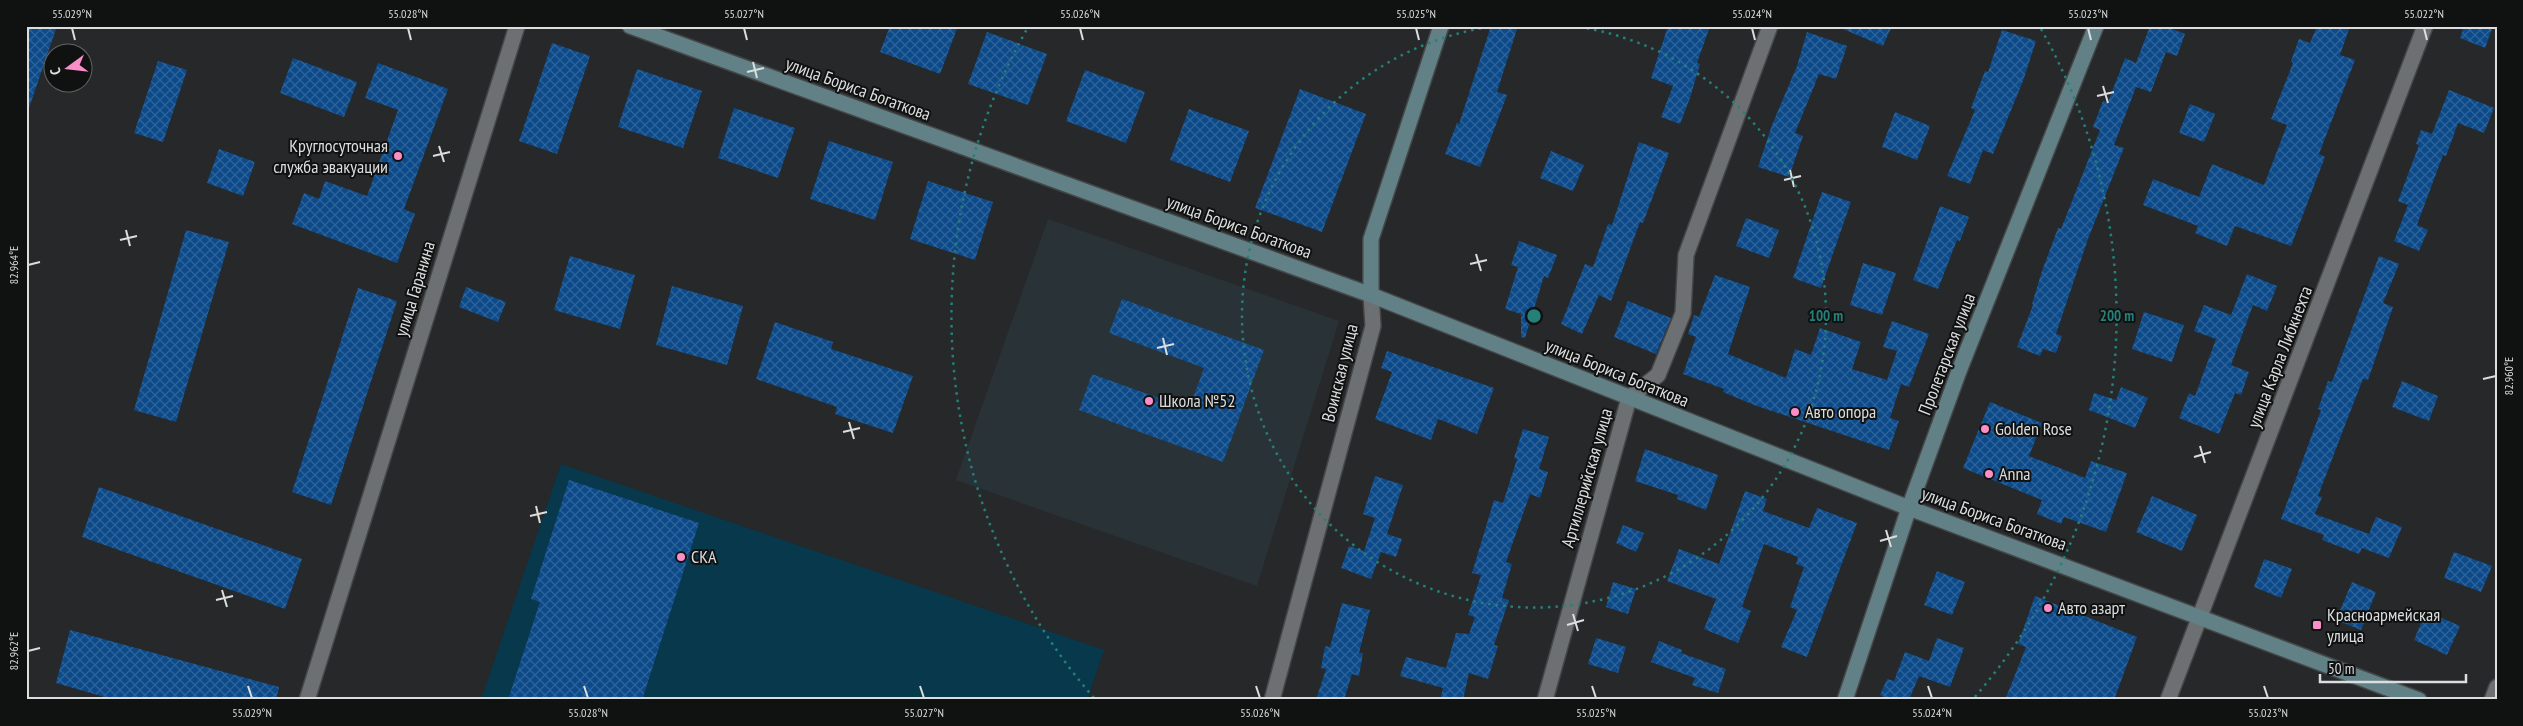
<svg xmlns="http://www.w3.org/2000/svg" width="2523" height="726" font-family="'PT Sans Narrow',sans-serif">
	<defs>
		<pattern id="building-cross-hatch" width="8" height="8" patternUnits="userSpaceOnUse" patternTransform="scale(1.25)"><rect width="8" height="8" fill="#0c4a8a"/><path d="M0 0l8 8M0 8l8-8" fill="none" stroke="#2f649a"/></pattern>
	</defs>
	<rect width="100%" height="100%" fill="#26282a"/>
	<path fill="#293236" d="M 1048,219 L 1339,321 L 1257,586 L 956,480 Z"/>
	<path fill="#08384c" d="M 561,464 L 1104,650 L 1087,700 L 481,700 Z"/>
	<path fill="url(#building-cross-hatch)" d="M 26,26 L 57,26 L 29,108 L 26,107 Z
		M 890,26 L 958,26 L 940,74 L 880,52 Z
		M 1491,26 L 1508,26 L 1517,29 L 1497,92 L 1507,95 L 1480,167 L 1445,154 L 1457,123 L 1459,124 Z
		M 1668,26 L 1710,26 L 1697,63 L 1700,64 L 1690,98 L 1680,124 L 1661,117 L 1673,86 L 1651,78 Z
		M 1836,26 L 1892,26 L 1883,46 Z
		M 2150,26 L 2165,26 L 2185,34 L 2177,56 L 2166,52 L 2151,92 L 2136,87 L 2114,145 L 2124,148 L 2088,239 L 2056,334 L 2062,336 L 2056,353 L 2043,349 L 2040,356 L 2017,347 L 2033,305 L 2032,304 L 2042,271 L 2058,228 L 2061,229 L 2100,130 L 2093,127 L 2103,101 L 2108,102 L 2125,58 L 2136,63 Z
		M 2317,26 L 2350,26 L 2340,55 L 2355,60 L 2319,154 L 2325,157 L 2291,246 L 2235,226 L 2227,246 L 2195,233 L 2198,226 L 2143,205 L 2153,179 L 2199,197 L 2212,164 L 2264,185 L 2287,125 L 2271,119 L 2293,63 L 2291,61 L 2299,39 L 2310,43 Z
		M 2464,26 L 2493,26 L 2485,48 L 2460,38 Z
		M 2002,30 L 2036,41 L 2023,81 L 1993,154 L 1983,150 L 1970,184 L 1947,176 L 1975,110 L 1971,108 L 1985,71 L 1988,72 Z
		M 987,32 L 1047,54 L 1028,105 L 968,84 Z
		M 1807,32 L 1847,46 L 1836,79 L 1819,74 L 1795,133 L 1803,136 L 1789,177 L 1758,167 L 1772,125 L 1797,66 Z
		M 552,43 L 590,56 L 557,154 L 519,141 Z
		M 293,58 L 357,82 L 344,117 L 280,93 Z
		M 158,61 L 187,70 L 163,142 L 134,133 Z
		M 378,63 L 448,89 L 404,209 L 415,214 L 397,263 L 292,224 L 304,193 L 319,199 L 325,181 L 367,196 L 398,110 L 365,98 Z
		M 637,69 L 702,91 L 683,148 L 618,127 Z
		M 1085,70 L 1145,92 L 1126,143 L 1066,121 Z
		M 1300,89 L 1366,114 L 1322,232 L 1255,208 Z
		M 2449,90 L 2494,108 L 2484,133 L 2458,123 L 2446,156 L 2443,155 L 2417,225 L 2428,230 L 2419,251 L 2394,241 L 2408,205 L 2398,201 L 2419,145 L 2416,144 L 2421,130 L 2432,134 Z
		M 2190,104 L 2215,114 L 2204,142 L 2179,133 Z
		M 734,108 L 795,128 L 778,178 L 718,158 Z
		M 1189,109 L 1249,131 L 1230,182 L 1170,160 Z
		M 1895,112 L 1930,126 L 1917,160 L 1882,147 Z
		M 829,141 L 893,162 L 875,220 L 810,199 Z
		M 1639,142 L 1669,153 L 1643,223 L 1640,222 L 1611,301 L 1599,295 L 1582,334 L 1561,324 L 1585,264 L 1593,267 L 1608,224 L 1612,225 Z
		M 219,149 L 255,162 L 243,196 L 207,183 Z
		M 1551,151 L 1584,165 L 1573,191 L 1540,178 Z
		M 928,181 L 993,202 L 975,260 L 910,239 Z
		M 1822,192 L 1851,202 L 1821,288 L 1793,278 Z
		M 1940,206 L 1969,217 L 1960,241 L 1957,240 L 1938,289 L 1913,280 Z
		M 1746,218 L 1779,230 L 1769,258 L 1736,246 Z
		M 186,230 L 229,242 L 176,422 L 134,410 Z
		M 1519,241 L 1557,255 L 1548,278 L 1544,276 L 1525,338 L 1521,337 L 1521,314 L 1505,309 L 1518,267 L 1511,265 Z
		M 570,256 L 635,275 L 620,329 L 554,310 Z
		M 2379,256 L 2399,264 L 2383,303 L 2393,307 L 2368,380 L 2363,379 L 2347,420 L 2318,496 L 2322,497 L 2315,514 L 2369,534 L 2376,517 L 2402,527 L 2389,558 L 2362,548 L 2359,554 L 2322,540 L 2324,535 L 2281,519 L 2321,410 L 2318,409 L 2328,381 L 2332,382 Z
		M 1863,263 L 1896,273 L 1882,315 L 1850,305 Z
		M 2247,274 L 2277,286 L 2267,311 L 2253,305 L 2231,365 L 2249,372 L 2241,395 L 2235,393 L 2219,434 L 2179,418 L 2189,393 L 2195,396 L 2216,339 L 2194,331 L 2204,305 L 2231,315 Z
		M 1715,275 L 1750,287 L 1728,354 L 1786,378 L 1795,349 L 1811,355 L 1820,328 L 1861,342 L 1852,369 L 1887,380 L 1897,351 L 1883,347 L 1892,321 L 1929,334 L 1909,387 L 1901,384 L 1890,418 L 1899,421 L 1889,450 L 1754,405 L 1723,392 L 1724,389 L 1683,374 L 1696,337 L 1688,334 L 1694,315 L 1699,317 Z
		M 672,286 L 743,306 L 727,365 L 656,345 Z
		M 466,287 L 506,302 L 498,322 L 459,307 Z
		M 358,288 L 397,301 L 331,505 L 292,492 Z
		M 1122,299 L 1264,350 L 1223,462 L 1079,410 L 1092,374 L 1189,409 L 1204,368 L 1109,333 Z
		M 1628,301 L 1671,318 L 1656,354 L 1614,337 Z
		M 2144,312 L 2184,325 L 2172,362 L 2132,349 Z
		M 775,322 L 833,342 L 831,349 L 913,376 L 893,433 L 835,414 L 837,407 L 756,379 Z
		M 1387,351 L 1494,388 L 1477,434 L 1438,419 L 1431,440 L 1375,419 L 1392,372 L 1381,368 Z
		M 2402,381 L 2438,396 L 2429,421 L 2392,407 Z
		M 2121,387 L 2148,398 L 2135,428 L 2089,410 L 2094,393 L 2116,400 Z
		M 1990,402 L 2042,423 L 2029,456 L 2085,478 L 2091,461 L 2127,473 L 2106,532 L 2064,517 L 2061,524 L 2037,514 L 2042,500 L 1963,468 Z
		M 1523,429 L 1549,437 L 1539,469 L 1548,472 L 1540,498 L 1530,494 L 1506,562 L 1512,564 L 1502,598 L 1509,600 L 1494,645 L 1498,646 L 1488,679 L 1469,673 L 1463,700 L 1440,700 L 1443,688 L 1400,676 L 1406,657 L 1446,668 L 1456,633 L 1469,634 L 1475,617 L 1468,615 L 1481,575 L 1472,573 L 1494,500 L 1503,503 L 1517,459 L 1514,458 Z
		M 1645,449 L 1718,475 L 1706,510 L 1677,499 L 1678,495 L 1635,481 Z
		M 1375,476 L 1403,485 L 1387,534 L 1402,539 L 1396,557 L 1381,552 L 1371,579 L 1341,568 L 1349,546 L 1364,551 L 1375,518 L 1363,514 Z
		M 569,480 L 699,523 L 642,700 L 508,700 L 540,602 L 531,599 Z
		M 99,487 L 302,559 L 285,609 L 82,537 Z
		M 1745,491 L 1767,499 L 1763,511 L 1809,528 L 1817,508 L 1857,523 L 1807,657 L 1781,647 L 1797,610 L 1790,607 L 1804,567 L 1796,564 L 1798,557 L 1764,544 L 1742,607 L 1751,611 L 1738,643 L 1704,629 L 1716,599 L 1667,581 L 1679,549 L 1719,564 Z
		M 2152,496 L 2197,515 L 2182,551 L 2136,532 Z
		M 1623,525 L 1644,533 L 1636,552 L 1616,543 Z
		M 2454,552 L 2492,566 L 2481,592 L 2444,578 Z
		M 2264,559 L 2292,569 L 2281,598 L 2254,587 Z
		M 1937,571 L 1965,582 L 1952,615 L 1924,605 Z
		M 1613,582 L 1636,589 L 1628,614 L 1606,607 Z
		M 2352,582 L 2376,592 L 2361,630 L 2336,620 Z
		M 2035,596 L 2137,637 L 2114,700 L 2005,700 L 2026,647 L 2018,644 Z
		M 1342,603 L 1370,610 L 1359,653 L 1363,653 L 1359,676 L 1352,674 L 1344,700 L 1316,700 L 1326,669 L 1321,668 L 1325,646 L 1330,647 Z
		M 2426,611 L 2460,626 L 2447,655 L 2414,640 Z
		M 70,630 L 279,687 L 276,700 L 115,700 L 56,683 Z
		M 1596,638 L 1626,647 L 1618,673 L 1588,664 Z
		M 1937,638 L 1964,648 L 1950,687 L 1919,676 L 1909,700 L 1891,700 L 1880,695 L 1887,679 L 1894,681 L 1905,652 L 1929,661 Z
		M 1659,641 L 1682,650 L 1681,653 L 1726,669 L 1718,693 L 1692,685 L 1695,678 L 1651,662 Z"/>
	<g fill="none" stroke-linecap="round" stroke-linejoin="round">
		<g stroke="#444647" stroke-width="18">
			<path id="street" d="M 307,700 L 517,26
				M 1272,700 L 1373,326 L 1371,295
				M 1545,700 L 1629,398 L 1658,375 L 1683,313 L 1686,255 L 1770,26
				M 2168,700 L 2425,26
				M 2492,700 L 2497,687"/>
		</g>
		<g stroke="#444647" stroke-width="18">
			<path id="secondary" d="M 630,26 L 1371,295 L 1909,508 L 2419,700
				M 1371,295 L 1371,239 L 1441,26
				M 1845,700 L 1909,508 L 1959,371 L 2096,26"/>
		</g>
		<use href="#street" stroke="#6d7072" stroke-width="15"/>
		<use href="#secondary" stroke="#618186" stroke-width="15"/>
	</g>
	<path fill="none" stroke="#dcddde" stroke-width="2" d="M 72,28 L 75,40M 408,28 L 411,40M 744,28 L 747,40M 1080,28 L 1083,40M 1416,28 L 1419,40M 1752,28 L 1755,40M 2088,28 L 2091,40M 2424,28 L 2427,40M 753,62 L 757,78M 747,72 L 764,68M 2103,86 L 2108,103M 2097,96 L 2114,92M 439,146 L 444,162M 433,156 L 450,152M 1790,170 L 1794,187M 1784,180 L 1801,176M 126,230 L 130,246M 120,240 L 137,236M 1476,254 L 1481,271M 1470,264 L 1487,260M 28,265 L 40,262M 1163,338 L 1167,355M 1157,348 L 1174,344M 2483,379 L 2496,376M 849,422 L 854,439M 843,432 L 860,428M 2200,446 L 2205,463M 2194,457 L 2211,452M 536,506 L 540,523M 530,516 L 547,512M 1886,530 L 1891,547M 1880,541 L 1897,536M 222,590 L 227,607M 216,600 L 233,596M 1573,614 L 1578,631M 1567,625 L 1584,620M 28,651 L 40,648M 248,686 L 252,698M 584,686 L 588,698M 920,686 L 924,698M 1256,686 L 1260,698M 1592,686 L 1596,698M 1928,686 L 1932,698M 2264,686 L 2268,698"/>
	<g fill="none" stroke="#248079" stroke-width="2.5" stroke-dasharray="2.5 5">
		<path d="M1572 26A292 292 0 1 1 1496 26"/>
		<path d="M1094 698A583 583 0 0 1 1027 29M2041 29A583 583 0 0 1 1974 698"/>
	</g>
	<g fill="#fa8fc7" stroke="#101111" stroke-width="2">
		<circle cx="398" cy="156" r="5"/>
		<circle cx="1149" cy="401" r="5"/>
		<circle cx="1795" cy="412" r="5"/>
		<circle cx="1985" cy="429" r="5"/>
		<circle cx="1989" cy="474" r="5"/>
		<circle cx="681" cy="557" r="5"/>
		<circle cx="2048" cy="608" r="5"/>
		<rect x="2312" y="620" width="10" height="10" rx="2.5"/>
	</g>
	<g text-anchor="middle" stroke-width="4" stroke-linejoin="round" paint-order="stroke">
		<g font-size="18" fill="#dcddde" stroke="#101111">
			<text transform="translate(858 89) rotate(20)" y="6">улица Бориса Богаткова</text>
			<text transform="translate(1239 227) rotate(20)" y="6">улица Бориса Богаткова</text>
			<text transform="translate(415 289) rotate(-73)" y="6">улица Гаранина</text>
			<text transform="translate(1947 354) rotate(-69)" y="6">Пролетарская улица</text>
			<text transform="translate(2280 357) rotate(-69)" y="6">улица Карла Либкнехта</text>
			<text transform="translate(1340 373) rotate(-76)" y="6">Воинская улица</text>
			<text transform="translate(1617 373) rotate(22)" y="6">улица Бориса Богаткова</text>
			<text transform="translate(1587 478) rotate(-74)" y="6">Артиллерийская улица</text>
			<text transform="translate(1994 519) rotate(20)" y="6">улица Бориса Богаткова</text>
		</g>
		<g font-size="18" fill="#dcddde" stroke="#101111" text-anchor="start">
			<text x="388" y="152" text-anchor="end">Круглосуточная<tspan x="388" dy="21">служба эвакуации</tspan></text>
			<text x="1159" y="407">Школа №52</text>
			<text x="1805" y="418">Авто опора</text>
			<text x="1995" y="435">Golden Rose</text>
			<text x="1999" y="480">Anna</text>
			<text x="691" y="563">СКА</text>
			<text x="2058" y="614">Авто азарт</text>
			<text x="2327" y="621">Красноармейская<tspan x="2327" dy="21">улица</tspan></text>
		</g>
	</g>
	<circle cx="1534" cy="316" r="8" fill="#248079" stroke="#101111" stroke-width="2.5"/>
	<g font-size="15" text-anchor="middle" font-weight="bold" fill="#248079" stroke="#101111" stroke-width="4" stroke-linejoin="round" paint-order="stroke">
		<text x="1826" y="321">100 m</text>
		<text x="2117" y="321">200 m</text>
	</g>
	<rect width="2523" height="726" fill="none" stroke="#101111" stroke-width="55"/>
	<g transform="translate(68 68) rotate(255)"><circle r="24" fill="#101111" stroke="#626363"/>
	<path d="M0-4L9 19L0 12L-9 19Z" fill="#fa8fc7"/>
	<text y="-8" font-size="14" font-weight="bold" text-anchor="middle" fill="#dcddde">С</text>
	</g>
	<path d="M2320 674v8h146v-8" fill="none" stroke="#dcddde" stroke-width="2.5"/>
	<text x="2328" y="674" font-size="15" fill="#dcddde" stroke="#101111" stroke-width="4" paint-order="stroke">50 m</text>
	<rect x="28" y="28" width="2468" height="670" fill="none" stroke="#dcddde" stroke-width="2"/>
	<g font-size="12" text-anchor="middle" fill="#dcddde">
		<text x="72" y="18">55.029°N</text>
		<text x="408" y="18">55.028°N</text>
		<text x="744" y="18">55.027°N</text>
		<text x="1080" y="18">55.026°N</text>
		<text x="1416" y="18">55.025°N</text>
		<text x="1752" y="18">55.024°N</text>
		<text x="2088" y="18">55.023°N</text>
		<text x="2424" y="18">55.022°N</text>
		<text transform="translate(14 265) rotate(-90)" y="4">82.964°E</text>
		<text transform="translate(2509 376) rotate(-90)" y="4">82.960°E</text>
		<text transform="translate(14 651) rotate(-90)" y="4">82.962°E</text>
		<text x="252" y="717">55.029°N</text>
		<text x="588" y="717">55.028°N</text>
		<text x="924" y="717">55.027°N</text>
		<text x="1260" y="717">55.026°N</text>
		<text x="1596" y="717">55.025°N</text>
		<text x="1932" y="717">55.024°N</text>
		<text x="2268" y="717">55.023°N</text>
	</g>
</svg>
